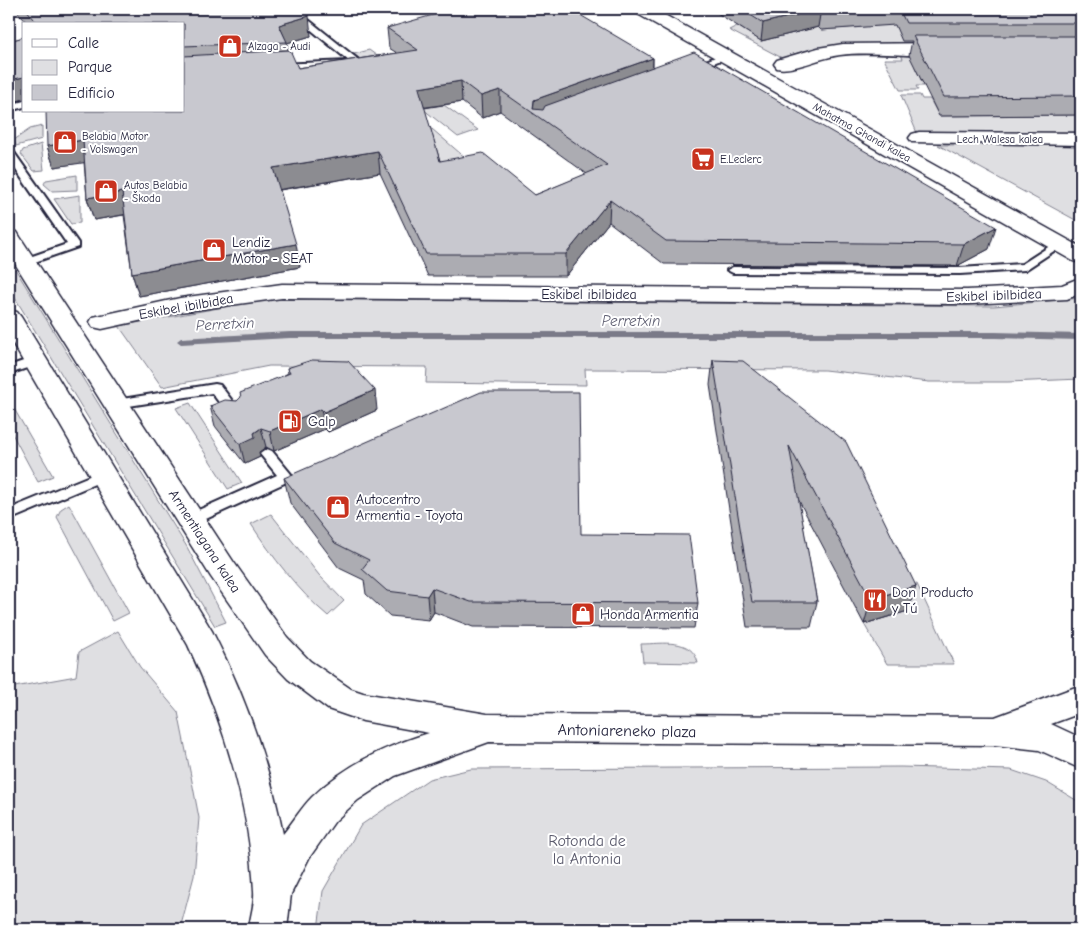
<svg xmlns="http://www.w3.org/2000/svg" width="1090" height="938" font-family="'Comic Neue',sans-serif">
	<rect width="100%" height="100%" fill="#fff"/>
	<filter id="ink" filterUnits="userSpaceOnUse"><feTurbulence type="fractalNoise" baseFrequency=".02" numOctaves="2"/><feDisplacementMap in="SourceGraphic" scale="10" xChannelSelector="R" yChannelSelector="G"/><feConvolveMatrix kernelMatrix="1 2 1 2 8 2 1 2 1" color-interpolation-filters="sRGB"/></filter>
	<g filter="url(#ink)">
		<path fill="#dfdfe2" stroke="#80808e" d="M 859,16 L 1081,44 L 858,44 L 804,51 L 782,58 L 729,30 L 737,26 L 761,41 L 797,30 L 819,27 L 822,30 L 858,27 Z
			M 369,50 L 478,130 L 458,137 L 354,54 Z
			M 900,53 L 1081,66 L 915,67 L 924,86 L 916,86 L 918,90 L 900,90 L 884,59 L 903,59 Z
			M 901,95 L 920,95 L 922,99 L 930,99 L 939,116 L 1081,115 L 1081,132 L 917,133 Z
			M 42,126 L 42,139 L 16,146 L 14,140 L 30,129 Z
			M 432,129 L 475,166 L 412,168 L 427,131 Z
			M 41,144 L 44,170 L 34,171 L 21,154 L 23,150 Z
			M 1081,144 L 1081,223 L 938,145 Z
			M 77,175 L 77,190 L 52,191 L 44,184 L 46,180 Z
			M 80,195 L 80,223 L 71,224 L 54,199 Z
			M 9,259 L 187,547 L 226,622 L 215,626 L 9,288 Z
			M 1081,298 L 1081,379 L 1008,382 L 929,382 L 824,370 L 585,369 L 586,385 L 426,383 L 427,367 L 269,366 L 162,387 L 119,326 L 268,299 L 994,306 Z
			M 9,400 L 53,476 L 38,482 L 9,428 Z
			M 190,403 L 242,483 L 228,489 L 176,408 Z
			M 69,504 L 129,613 L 113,621 L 57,517 L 61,509 Z
			M 271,514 L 319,575 L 344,601 L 328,616 C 298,591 272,556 251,524 Z
			M 917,584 L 954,664 L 887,664 L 864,624 L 907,611 L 894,586 Z
			M 118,631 L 140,667 L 178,712 L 191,776 L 199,818 L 194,876 L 180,929 L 9,929 L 9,688 L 76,676 L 79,652 Z
			M 641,644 C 662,644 692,637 698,663 L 643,662 Z
			M 901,767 L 1011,770 L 1046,782 L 1081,803 L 1081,929 L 318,929 L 323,891 L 361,825 L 429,779 L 471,769 Z"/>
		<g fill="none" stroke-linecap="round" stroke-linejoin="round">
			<path fill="#7a7a88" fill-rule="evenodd" d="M 290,332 L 995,332 L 1081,334 L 1081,340 L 995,338 L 290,338 L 181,344 L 177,341 L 181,338 Z"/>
			<g stroke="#22223b" stroke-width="4">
				<path id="lane" d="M 286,9 L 295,9 L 360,61 L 360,65 L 276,69 L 274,67 L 279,64 L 349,61 Z
					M 723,54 L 731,56 L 696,70 L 688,68 Z
					M 24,101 L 24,107 L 9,111 L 9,105 Z
					M 9,150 L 13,151 L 78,243 L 78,247 L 29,264 L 21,264 L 21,260 L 67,244 L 9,160 Z
					M 1059,240 L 1065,243 L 1063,245 L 1025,270 L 960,274 L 733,273 L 727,270 L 733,267 L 960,268 L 1022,264 Z
					M 35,357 L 41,361 L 39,364 L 9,374 L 9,366 Z
					M 215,384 L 220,385 L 240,411 L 242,414 L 240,417 L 230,417 L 212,393 L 116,408 L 109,404 L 116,400 Z
					M 267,449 L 272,451 L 291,474 L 293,477 L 291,480 L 195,524 L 185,524 L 183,520 L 185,516 L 277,475 L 260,454 Z
					M 104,470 L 111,475 L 109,478 L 9,520 L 9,509 Z"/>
			</g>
			<g stroke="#22223b" stroke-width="3">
				<path id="street" d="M 949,43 L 955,44 L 958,48 L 955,52 C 921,60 876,50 840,55 C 822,57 792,72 777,68 L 774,64 L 777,60 L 818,48 L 843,44 Z
					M 919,132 L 1081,133 L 1081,145 L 912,142 L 909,138 L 912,134 Z
					M 1077,279 L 1081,280 L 1081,293 L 1067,299 L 967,304 L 282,298 L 180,312 L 102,329 L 93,327 L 90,322 L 93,317 L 180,298 L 282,284 L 967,290 L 1062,285 Z"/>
			</g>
			<g stroke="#22223b" stroke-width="3">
				<path id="secondary" d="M 634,9 L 654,9 L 1081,247 L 1081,263 L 1073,261 L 636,13 Z"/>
			</g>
			<g stroke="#22223b" stroke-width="3">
				<path id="primary" d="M 9,230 L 17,232 L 20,237 L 233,561 L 287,637 L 310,661 L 351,689 L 363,693 L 487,714 L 995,717 L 1081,685 L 1081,713 L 1051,724 L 1081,738 L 1081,769 L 1039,750 L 995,745 L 489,742 L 395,776 L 358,800 L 335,821 L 309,858 L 291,894 L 287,929 L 249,929 C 250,917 255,904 254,891 C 250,807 223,721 188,645 L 9,337 L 9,310 L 17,312 L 21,317 L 212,631 C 245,695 269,763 283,834 C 293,822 301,808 312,797 C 345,765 386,746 429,733 L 363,721 L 328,709 L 288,679 L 265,655 L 211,577 L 9,254 Z"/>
			</g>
			<use href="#lane" fill="#fff" fill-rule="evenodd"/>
			<use href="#street" fill="#fff" fill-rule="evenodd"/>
			<use href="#secondary" fill="#fff" fill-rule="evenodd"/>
			<use href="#primary" fill="#fff" fill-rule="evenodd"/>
		</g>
		<path fill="#acacb2" stroke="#22223b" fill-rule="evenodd" d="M 15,9 L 299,9 L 311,36 L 287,43 L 288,50 L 298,68 L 397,53 L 389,48 L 387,28 L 653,58 L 653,67 L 989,249 L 957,266 L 664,264 L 609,222 L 566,276 L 428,276 L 380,173 L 280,190 L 300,267 L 139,296 L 132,273 L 124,215 L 94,220 L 87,198 L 84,162 L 54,167 L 47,146 L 184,111 L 184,24 L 28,24 ZM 462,102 L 482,118 L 500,111 L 587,174 L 535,195 L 440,161 L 424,108 Z
			M 711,9 L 1081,9 L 1081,115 L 939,116 L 909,55 L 912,41 L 902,41 L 895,25 L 821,30 L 818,27 L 761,41 Z
			M 24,37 L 24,99 L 13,102 L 9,96 L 9,41 Z
			M 713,360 L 916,586 L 908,611 L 864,624 L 798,499 L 817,602 L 811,627 L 747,627 L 710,385 Z
			M 287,368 L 377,410 L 328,432 L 325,429 L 274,451 L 266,447 L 259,452 L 260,457 L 245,464 L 215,426 L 210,406 L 237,401 L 288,373 Z
			M 284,478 L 581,534 L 698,603 L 694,628 L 473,627 L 434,612 L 429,620 L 390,616 L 366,594 L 364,580 L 339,568 L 290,503 Z"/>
		<path fill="#8c8c91" stroke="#22223b" d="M 821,9 L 818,27 L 761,41 L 763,23 Z
			M 309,16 L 311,36 L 287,43 L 279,25 Z
			M 653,58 L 652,78 L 533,114 L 534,100 Z
			M 24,77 L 24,99 L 13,102 L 9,89 L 9,80 Z
			M 461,81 L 462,102 L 420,108 L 419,88 Z
			M 500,90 L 500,111 L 482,118 L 481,96 Z
			M 83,140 L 89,162 L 54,167 L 47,146 Z
			M 378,151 L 380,173 L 277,190 L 273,168 Z
			M 122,192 L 128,214 L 94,220 L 87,198 Z
			M 610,200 L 609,222 L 566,276 L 566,254 Z
			M 996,227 L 989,249 L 957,266 L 964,244 Z
			M 296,244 L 300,267 L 139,296 L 132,273 Z
			M 375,390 L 377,410 L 328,432 L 324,412 Z
			M 321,409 L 325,429 L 274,451 L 270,431 Z
			M 261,428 L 266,447 L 259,452 L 260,457 L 245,464 L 240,444 Z
			M 916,586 L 908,611 L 864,624 L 871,599 Z
			M 432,588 L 434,612 L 429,620 L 427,596 Z"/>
		<path fill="#c8c8cf" stroke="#22223b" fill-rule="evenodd" d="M 26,9 L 299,9 L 309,16 L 279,25 L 287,42 L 184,46 L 184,24 L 38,24 Z
			M 454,9 L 570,9 L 653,58 L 534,100 L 533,109 L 543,110 L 545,106 L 694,52 L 996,227 L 964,244 L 666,241 L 610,200 L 566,254 L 426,254 L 378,151 L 273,168 L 296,244 L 132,273 L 122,192 L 87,198 L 83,140 L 47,146 L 46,111 L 184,111 L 184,56 L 290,50 L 298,68 L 418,50 L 387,28 ZM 461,81 L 481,96 L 500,90 L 607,165 L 535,195 L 483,153 L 440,161 L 419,88 Z
			M 741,9 L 820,9 L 763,23 Z
			M 822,9 L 869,9 L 824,11 Z
			M 899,9 L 1081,9 L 1081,23 L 906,23 Z
			M 913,36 L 1081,36 L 1081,96 L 944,97 Z
			M 24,37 L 24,77 L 9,80 L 9,41 Z
			M 312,360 L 348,361 L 375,390 L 324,412 L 321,409 L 270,431 L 261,428 L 254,433 L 255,437 L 240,444 L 210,406 L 225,400 L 237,401 L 241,397 L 240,393 L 290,373 L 287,368 Z
			M 713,360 L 743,361 L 846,442 L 916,586 L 871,599 L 789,446 L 817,602 L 752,602 Z
			M 481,392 L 579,392 L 581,534 L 689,535 L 698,603 L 471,602 L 432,588 L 427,596 L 387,591 L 362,569 L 369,560 L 335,543 L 284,478 Z"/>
	</g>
	<defs>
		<g id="shop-square" transform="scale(1.25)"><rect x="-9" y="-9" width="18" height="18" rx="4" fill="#c8321e" stroke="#fff"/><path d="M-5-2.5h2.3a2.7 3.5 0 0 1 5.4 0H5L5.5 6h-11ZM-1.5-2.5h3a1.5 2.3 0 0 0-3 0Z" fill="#fff"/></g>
		<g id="supermarket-square" transform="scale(1.25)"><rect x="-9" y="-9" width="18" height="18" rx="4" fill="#c8321e" stroke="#fff"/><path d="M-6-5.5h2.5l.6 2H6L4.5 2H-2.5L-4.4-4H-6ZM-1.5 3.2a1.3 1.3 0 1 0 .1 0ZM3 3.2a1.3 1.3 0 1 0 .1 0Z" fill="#fff"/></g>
		<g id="fuel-square" transform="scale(1.25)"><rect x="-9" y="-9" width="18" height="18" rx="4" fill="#c8321e" stroke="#fff"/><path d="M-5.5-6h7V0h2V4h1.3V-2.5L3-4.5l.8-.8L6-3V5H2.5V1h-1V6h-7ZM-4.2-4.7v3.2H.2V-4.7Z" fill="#fff"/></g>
		<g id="restaurant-square" transform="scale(1.25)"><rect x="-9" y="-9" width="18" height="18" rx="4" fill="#c8321e" stroke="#fff"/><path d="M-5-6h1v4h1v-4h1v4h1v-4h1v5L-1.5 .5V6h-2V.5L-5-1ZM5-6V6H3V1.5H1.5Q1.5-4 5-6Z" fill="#fff"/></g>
	</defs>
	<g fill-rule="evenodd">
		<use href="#shop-square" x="230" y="46"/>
		<use href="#shop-square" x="65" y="142"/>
		<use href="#supermarket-square" x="703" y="159"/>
		<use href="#shop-square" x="106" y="191"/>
		<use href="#shop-square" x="214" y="250"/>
		<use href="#fuel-square" x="290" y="421"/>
		<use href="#shop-square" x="338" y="507"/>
		<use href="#restaurant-square" x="875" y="600"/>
		<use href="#shop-square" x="583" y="614"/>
	</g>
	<g text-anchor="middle" stroke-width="4" stroke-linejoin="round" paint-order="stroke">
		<g font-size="11" fill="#22223b" stroke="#fff" text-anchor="start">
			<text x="248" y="50">Alzaga - Audi</text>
			<text x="82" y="140">Belabia Motor<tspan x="82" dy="13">- Volswagen</tspan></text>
			<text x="720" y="163">E.Leclerc</text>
			<text x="124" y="189">Autos Belabia<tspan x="124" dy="13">- Škoda</tspan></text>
		</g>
		<g font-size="11" fill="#22223b" stroke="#fff">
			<text transform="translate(862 132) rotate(29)" y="4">Mahatma Ghandi kalea</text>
			<text x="1000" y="143">Lech Walesa kalea</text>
		</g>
		<g font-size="14" fill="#22223b" stroke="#fff" text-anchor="start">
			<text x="232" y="247">Lendiz<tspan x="232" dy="16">Motor - SEAT</tspan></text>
			<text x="308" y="426">Galp</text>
			<text x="356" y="504">Autocentro<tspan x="356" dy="16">Armentia - Toyota</tspan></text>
			<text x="892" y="597">Don Producto<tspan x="892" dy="16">y Tú</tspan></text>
			<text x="600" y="619">Honda Armentia</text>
		</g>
		<g font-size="14" fill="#22223b" stroke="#fff">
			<text x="589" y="299">Eskibel ibilbidea</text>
			<text transform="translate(994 295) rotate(-2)" y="5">Eskibel ibilbidea</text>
			<text transform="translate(186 306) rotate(-10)" y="5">Eskibel ibilbidea</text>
			<text transform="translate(205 541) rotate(57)" y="5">Armentiagana kalea</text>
		</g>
		<g font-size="15" font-style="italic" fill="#5c5c6f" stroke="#fff">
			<text x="631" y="326">Perretxin</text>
			<text transform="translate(225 324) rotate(-3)" y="5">Perretxin</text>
		</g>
		<g font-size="16" fill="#22223b" stroke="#fff">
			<text transform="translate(627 730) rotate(1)" y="6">Antoniareneko plaza</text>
		</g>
		<g font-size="16" fill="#5b5b6d" stroke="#fff">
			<text x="587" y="846">Rotonda de<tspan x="587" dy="18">la Antonia</tspan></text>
		</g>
	</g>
	<rect width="1090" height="938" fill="none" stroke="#fff" stroke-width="30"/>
	<rect x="15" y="15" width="1060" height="908" fill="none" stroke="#22223b" stroke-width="2" filter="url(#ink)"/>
	<rect x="22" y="22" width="162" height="90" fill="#ffffff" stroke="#a7a7b1"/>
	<rect x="32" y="39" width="25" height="8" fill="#ffffff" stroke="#a7a7b1"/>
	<text x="68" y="48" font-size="15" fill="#22223b">Calle</text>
	<rect x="32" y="60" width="25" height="15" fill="#dfdfe2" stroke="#a7a7b1"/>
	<text x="68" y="72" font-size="15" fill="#22223b">Parque</text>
	<rect x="32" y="85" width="25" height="15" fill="#c8c8cf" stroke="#a7a7b1"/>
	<text x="68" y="98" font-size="15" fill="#22223b">Edificio</text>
</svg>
